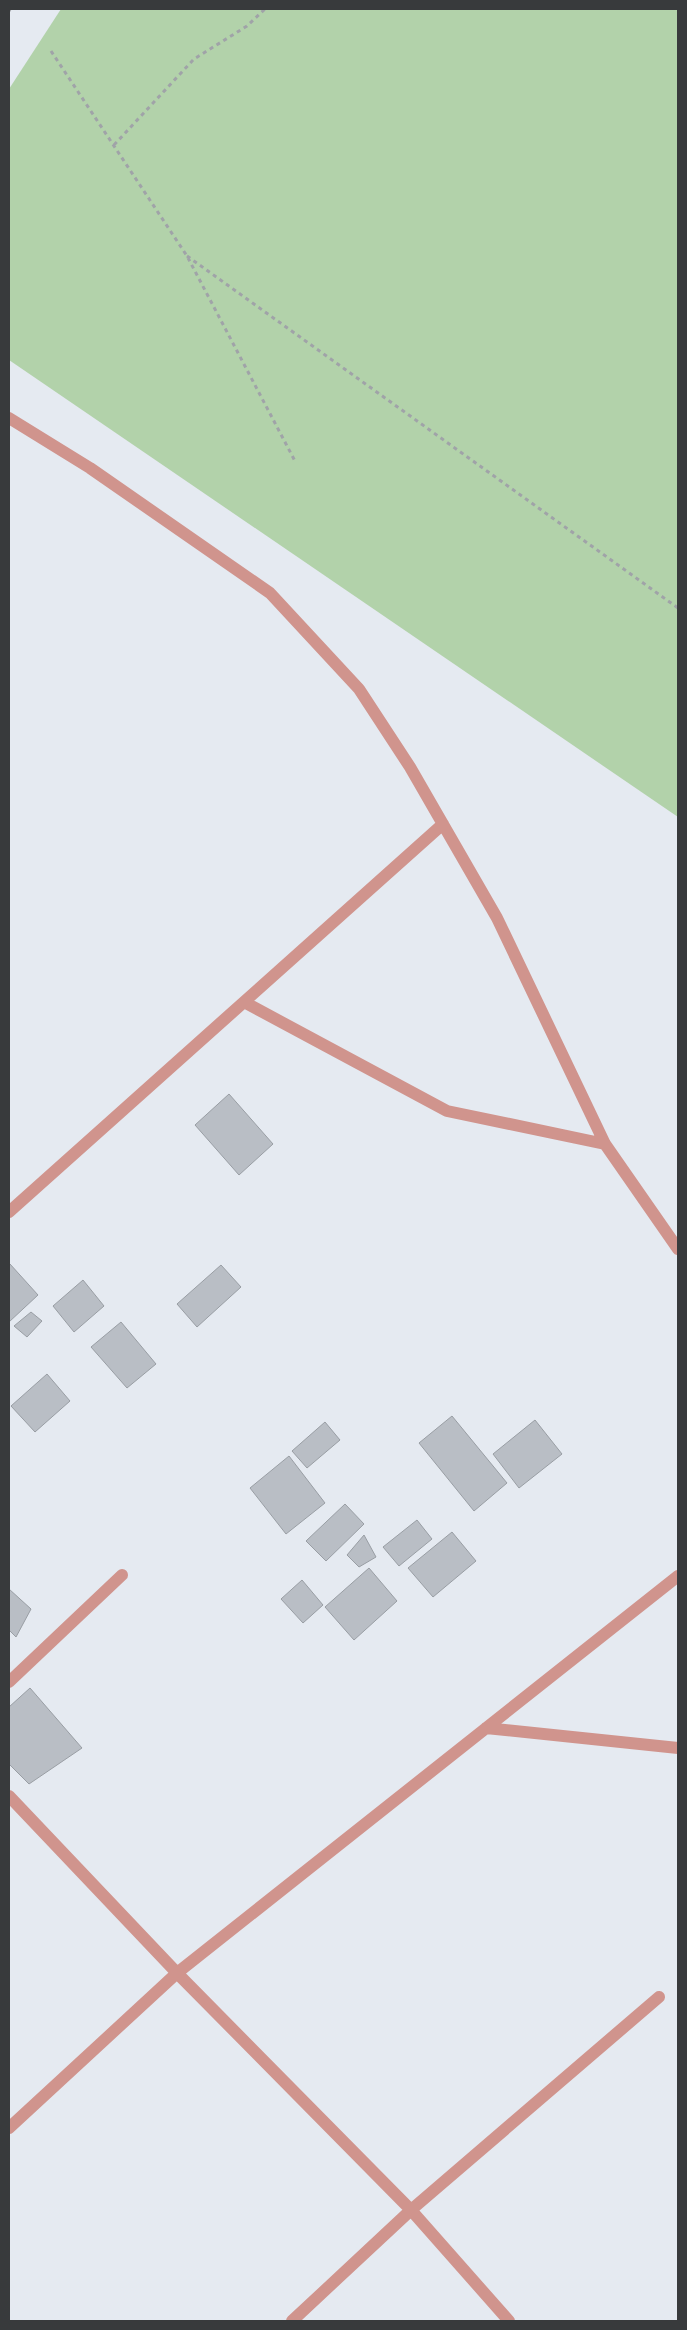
<svg xmlns="http://www.w3.org/2000/svg" width="687" height="2330" font-family="'Open Sans',sans-serif">
	<rect width="100%" height="100%" fill="#e5eaf1"/>
	<path fill="#b2d2aa" d="M 61,9 L 678,9 L 678,817 L 9,360 L 9,89 Z"/>
	<path fill="#b9bec5" stroke="#999ea4" d="M 229,1094 L 273,1144 L 239,1175 L 195,1125 Z
		M 10,1264 L 38,1295 L 9,1322 L 9,1265 Z
		M 221,1265 L 241,1287 L 197,1327 L 177,1304 Z
		M 83,1280 L 104,1306 L 74,1332 L 53,1306 Z
		M 31,1312 L 42,1321 L 27,1337 L 14,1326 Z
		M 121,1322 L 156,1364 L 127,1388 L 91,1347 Z
		M 47,1374 L 70,1401 L 35,1432 L 11,1406 Z
		M 452,1416 L 507,1483 L 474,1511 L 419,1443 Z
		M 535,1420 L 562,1454 L 519,1488 L 493,1454 Z
		M 325,1422 L 340,1440 L 307,1468 L 292,1451 Z
		M 289,1456 L 325,1503 L 286,1534 L 250,1488 Z
		M 345,1504 L 364,1524 L 326,1561 L 306,1541 Z
		M 417,1520 L 432,1539 L 399,1566 L 383,1547 Z
		M 452,1532 L 476,1561 L 433,1597 L 408,1568 Z
		M 364,1535 L 376,1557 L 359,1567 L 347,1555 Z
		M 369,1568 L 397,1601 L 354,1640 L 325,1607 Z
		M 302,1580 L 323,1605 L 303,1623 L 281,1599 Z
		M 9,1589 L 31,1609 L 16,1637 L 9,1630 Z
		M 30,1688 L 82,1748 L 29,1784 L 9,1764 L 9,1707 Z"/>
	<g fill="none" stroke-linecap="round" stroke-linejoin="round">
		<path stroke="#a0a3a8" stroke-width="3" stroke-dasharray="4 4" stroke-linecap="butt" d="M 9,11 L 10,9
			M 51,51 L 187,256 L 296,463
			M 114,145 L 194,59 L 247,26 L 265,9
			M 187,256 L 678,608"/>
		<path stroke="#d0948d" stroke-width="12" d="M 9,418 L 90,468 L 270,593 L 359,689 L 410,767 L 497,918 L 605,1144 L 678,1249
			M 244,1002 L 447,1111 L 605,1144
			M 9,1212 L 443,824
			M 9,1682 L 122,1575
			M 486,1728 L 678,1748
			M 9,1796 L 177,1973 L 411,2210 L 509,2321
			M 9,2128 L 177,1973 L 678,1576
			M 292,2321 L 411,2210 L 659,1997"/>
	</g>
	<rect width="687" height="2330" fill="none" stroke="#383a3c" stroke-width="20"/>
</svg>
